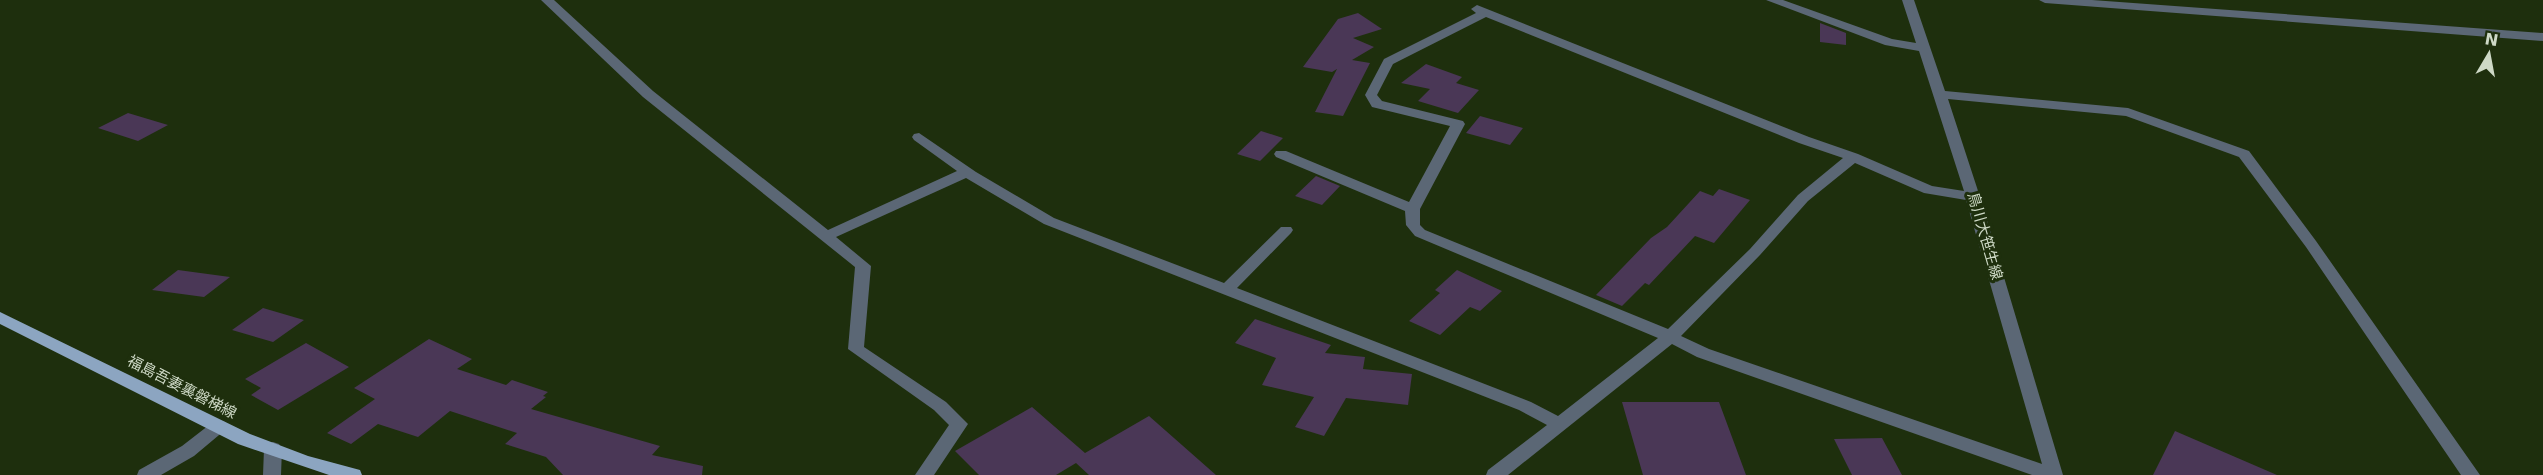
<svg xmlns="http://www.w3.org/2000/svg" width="2543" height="475" font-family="'DejaVu Sans','Noto Sans JP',sans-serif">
	<rect width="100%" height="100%" fill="#1e2f0d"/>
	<path fill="#4a3756" d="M 1358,13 L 1382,29 L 1353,38 L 1374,47 L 1352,60 L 1370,63 L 1343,116 L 1315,112 L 1337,69 L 1332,72 L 1303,67 L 1338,19 Z
		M 1820,23 L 1846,33 L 1846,45 L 1820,42 Z
		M 1426,64 L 1462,77 L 1456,83 L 1479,90 L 1458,113 L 1418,101 L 1430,89 L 1401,83 Z
		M 128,113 L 168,125 L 138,141 L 98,128 Z
		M 1480,116 L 1523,128 L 1510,145 L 1466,133 Z
		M 1261,131 L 1283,138 L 1260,161 L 1237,154 Z
		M 1316,176 L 1340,186 L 1322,205 L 1295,196 Z
		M 1719,189 L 1750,200 L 1714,243 L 1695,236 L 1649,285 L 1645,283 L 1622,306 L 1596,295 L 1651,238 L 1667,227 L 1700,191 L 1713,196 Z
		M 178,270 L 230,277 L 204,297 L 152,290 Z
		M 1457,270 L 1502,291 L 1480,311 L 1470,307 L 1440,335 L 1409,321 L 1440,293 L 1435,290 Z
		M 263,308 L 304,320 L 273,342 L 232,330 Z
		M 1255,319 L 1331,345 L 1325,353 L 1365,357 L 1363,369 L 1412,374 L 1408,405 L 1346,398 L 1324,436 L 1295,427 L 1314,397 L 1262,385 L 1276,358 L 1235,343 Z
		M 429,339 L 472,359 L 457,369 L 506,385 L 512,380 L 548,392 L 543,396 L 546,397 L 531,409 L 660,446 L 652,455 L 703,466 L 702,475 L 563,475 L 546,457 L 505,444 L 517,433 L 450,411 L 418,437 L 378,424 L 351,444 L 327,433 L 375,399 L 354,388 Z
		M 306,343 L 349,367 L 278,410 L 251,395 L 261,388 L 245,379 Z
		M 1622,402 L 1719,402 L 1746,475 L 1643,475 Z
		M 1032,407 L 1085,453 L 1149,416 L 1216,475 L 1089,475 L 1076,463 L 1056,475 L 979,475 L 955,451 Z
		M 2175,431 L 2277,475 L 2153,475 Z
		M 1882,438 L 1902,475 L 1852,475 L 1834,439 Z"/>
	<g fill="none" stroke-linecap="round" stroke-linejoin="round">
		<path fill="#5b6775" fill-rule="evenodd" d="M 541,0 L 554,0 L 653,91 L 828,230 L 957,171 L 914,140 L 912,137 L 914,134 L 919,133 L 976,172 L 1054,218 L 1224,283 L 1281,227 L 1291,227 L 1293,230 L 1291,233 L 1237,288 L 1531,402 L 1558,416 L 1658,338 L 1415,236 L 1406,225 L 1405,211 L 1276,157 L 1274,154 L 1276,151 L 1286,151 L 1409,202 L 1450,126 L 1372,107 L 1365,95 L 1384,59 L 1476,13 L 1471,9 L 1477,5 L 1809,137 L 1858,154 L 1932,186 L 1964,191 L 1919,51 L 1885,45 L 1766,0 L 1783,0 L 1892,39 L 1916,43 L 1902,0 L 1914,0 L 1945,91 L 2128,108 L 2249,151 L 2316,241 L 2480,475 L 2461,475 L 2306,247 L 2239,157 L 2126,116 L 1948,99 L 1980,197 L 2063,475 L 2032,475 L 1697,357 L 1672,344 L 1508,475 L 1486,475 L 1488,470 L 1547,425 L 1519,410 L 1044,224 L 966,178 L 836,237 L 871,266 L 864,347 L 946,402 L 968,424 L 934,475 L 915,475 L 949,425 L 934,410 L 848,349 L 855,267 L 643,97 ZM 1486,17 L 1799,143 L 1843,158 L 1798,195 L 1750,249 L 1668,329 L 1425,230 L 1420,225 L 1420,209 L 1465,124 L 1463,121 L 1382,101 L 1377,95 L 1393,64 ZM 1855,163 L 1924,193 L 1966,200 L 2042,464 L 1709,349 L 1681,336 L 1760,255 L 1808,201 Z
			M 2039,0 L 2092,0 L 2543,33 L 2543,41 L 2045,3 Z
			M 219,420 L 225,422 L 228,426 L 225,430 L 194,456 L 161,475 L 137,475 L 139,470 L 182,446 L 213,422 Z
			M 273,442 L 279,444 L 282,449 L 281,475 L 263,475 L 264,449 L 267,444 Z"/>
		<path fill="#8ca5c1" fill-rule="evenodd" d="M 0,312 L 250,434 L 308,456 L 360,470 L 362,475 L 329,475 L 238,444 L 0,324 Z"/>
	</g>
	<g text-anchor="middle" stroke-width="6" stroke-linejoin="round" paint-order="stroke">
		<g font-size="15" fill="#ced9c6" stroke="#1e2f0d">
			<text transform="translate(1985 236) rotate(74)" y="5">鳥川大笹生線</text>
			<text transform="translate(182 387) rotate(27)" y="5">福島吾妻裏磐梯線</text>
		</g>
	</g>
	<g transform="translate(2489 54) rotate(10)" stroke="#1e2f0d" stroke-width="4.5" paint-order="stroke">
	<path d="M0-4.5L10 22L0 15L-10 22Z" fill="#ced9c6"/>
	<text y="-9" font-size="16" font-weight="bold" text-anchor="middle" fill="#ced9c6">N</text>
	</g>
</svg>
